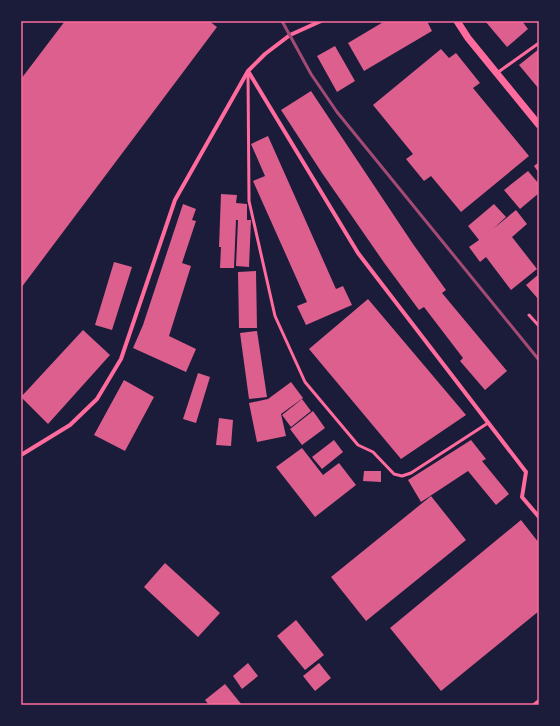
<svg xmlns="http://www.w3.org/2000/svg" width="560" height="726" font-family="Montserrat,sans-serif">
	<rect width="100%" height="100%" fill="#1b1b3a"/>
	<path fill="#dd5f8e" d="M 65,21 L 209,21 L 217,27 L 21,288 L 21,79 Z
		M 385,21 L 427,21 L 432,31 L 364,71 L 348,43 Z
		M 485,21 L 522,21 L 528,29 L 507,47 Z
		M 335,46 L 355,81 L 337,92 L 317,56 Z
		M 441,49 L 449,58 L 456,53 L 480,83 L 473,88 L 529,156 L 461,212 L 431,176 L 424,181 L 406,159 L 413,154 L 373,105 Z
		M 539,49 L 539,89 L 519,65 Z
		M 311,91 L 413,244 L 446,290 L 442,293 L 507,371 L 485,390 L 460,361 L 463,358 L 424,307 L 419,310 L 385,264 L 322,173 L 281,110 Z
		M 268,136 L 336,289 L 343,286 L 352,305 L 306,325 L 297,306 L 307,302 L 253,181 L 265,176 L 251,144 Z
		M 539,162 L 539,173 L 534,166 Z
		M 528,171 L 539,184 L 539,193 L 520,209 L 504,190 Z
		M 221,194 L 237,195 L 236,203 L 247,204 L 247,220 L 251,220 L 249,267 L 236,266 L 238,220 L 236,220 L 234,268 L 220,268 L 221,247 L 219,247 Z
		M 183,204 L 196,209 L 192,220 L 196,221 L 182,263 L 191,266 L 169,336 L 196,349 L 186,372 L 133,348 L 143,325 Z
		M 494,204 L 506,217 L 493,229 L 516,210 L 527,224 L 512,237 L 537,269 L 511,290 L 486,257 L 480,262 L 469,247 L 479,240 L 468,226 Z
		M 114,262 L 132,267 L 112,330 L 95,325 Z
		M 256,271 L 257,328 L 239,328 L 238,272 Z
		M 539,274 L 539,300 L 526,285 Z
		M 368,299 L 466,415 L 401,459 L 309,349 Z
		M 83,330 L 110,355 L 48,424 L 21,397 Z
		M 257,331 L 267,397 L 249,399 L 240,333 Z
		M 198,373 L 210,377 L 196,423 L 183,419 Z
		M 124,380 L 154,397 L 125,451 L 94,435 Z
		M 291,382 L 303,398 L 281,414 L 286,436 L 257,442 L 249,403 L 268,399 Z
		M 302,399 L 311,411 L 291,427 L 282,415 Z
		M 313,411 L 325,428 L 302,445 L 290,429 Z
		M 219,418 L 233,420 L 231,446 L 216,445 Z
		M 334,440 L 343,452 L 322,469 L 312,457 Z
		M 471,440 L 486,459 L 482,461 L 509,494 L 496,505 L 468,471 L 421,502 L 408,480 Z
		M 302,448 L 323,475 L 339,463 L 356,485 L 315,517 L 276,467 Z
		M 364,471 L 381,471 L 381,482 L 363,481 Z
		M 431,496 L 466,540 L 366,621 L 331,577 Z
		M 521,520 L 539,543 L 539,611 L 441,691 L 390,628 Z
		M 165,563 L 220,613 L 198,637 L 144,587 Z
		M 296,620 L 324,655 L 305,670 L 277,636 Z
		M 248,663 L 258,676 L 242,689 L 233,676 Z
		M 319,663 L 331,678 L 315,691 L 303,676 Z
		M 225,684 L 242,705 L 209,705 L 205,700 Z"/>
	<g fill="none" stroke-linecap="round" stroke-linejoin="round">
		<path stroke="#ff6b9d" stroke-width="3" d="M 248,72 L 249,201 L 275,316 L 305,382 L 358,445 L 373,452 L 394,474 L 402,476 L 411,473 L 488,423
			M 497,73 L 539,43
			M 529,315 L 539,326"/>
		<path stroke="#ff6b9d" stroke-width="4" d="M 248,71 L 358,253 L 526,472 L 522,497 L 539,517
			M 21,455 L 70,425 L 97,399 L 121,359 L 175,200 L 248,71 L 265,54 L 290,35 L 321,21
			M 534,705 L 539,701"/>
		<path stroke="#ff6b9d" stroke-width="7" d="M 457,21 L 468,38 L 539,125"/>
		<path stroke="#a44b75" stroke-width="3" d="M 282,21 L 311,74 L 337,112 L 539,360"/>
	</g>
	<rect width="560" height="726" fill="none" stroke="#1b1b3a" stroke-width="44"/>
	<rect x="22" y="22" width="516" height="682" fill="none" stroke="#ff6b9d" stroke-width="1.5"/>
</svg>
